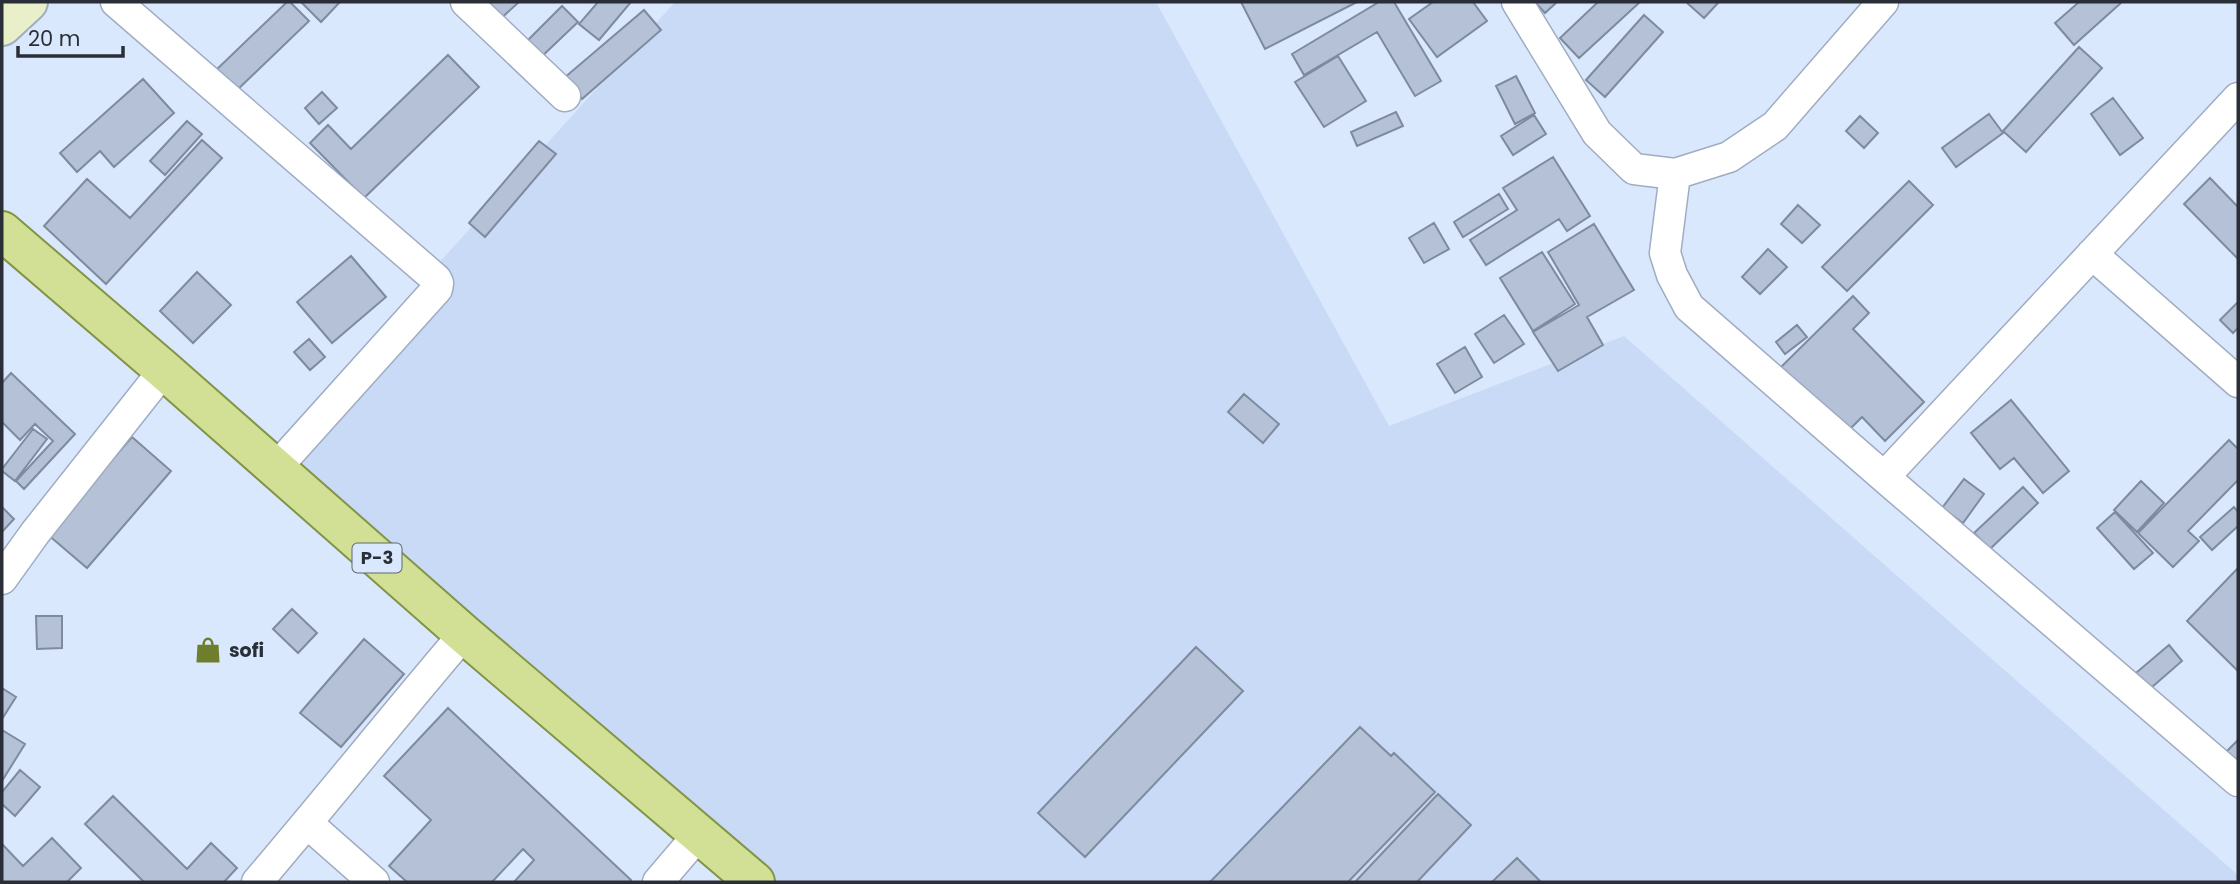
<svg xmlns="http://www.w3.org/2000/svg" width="2240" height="884" font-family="Poppins,sans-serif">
	<rect width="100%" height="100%" fill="#dae8fe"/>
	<path fill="#c9daf6" d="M 675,2 L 1156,2 L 1389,426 L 1624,336 L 2238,875 L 2238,882 L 750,882 L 275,444 Z"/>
	<path fill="#b4c1d7" stroke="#7e8b9f" stroke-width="2" d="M 287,2 L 290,2 L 309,21 L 234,93 L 214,72 Z
		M 301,2 L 340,2 L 321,22 Z
		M 479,2 L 519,2 L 497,22 Z
		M 598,2 L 631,2 L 599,40 L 579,24 Z
		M 1241,2 L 1357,2 L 1265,49 Z
		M 1379,2 L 1394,2 L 1441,81 L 1415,96 L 1377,32 L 1304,75 L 1292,54 Z
		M 1433,2 L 1473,2 L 1487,21 L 1437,57 L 1409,19 Z
		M 1535,2 L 1557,2 L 1545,13 Z
		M 1598,2 L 1640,2 L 1579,58 L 1560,38 Z
		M 1686,2 L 1719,2 L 1704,18 Z
		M 2079,2 L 2122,2 L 2074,45 L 2055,23 Z
		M 562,6 L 578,22 L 538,60 L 523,45 Z
		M 644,10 L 661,30 L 582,99 L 564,78 Z
		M 1644,15 L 1663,32 L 1605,97 L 1586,80 Z
		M 2079,47 L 2102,68 L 2026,152 L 2003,131 Z
		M 448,55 L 479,87 L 364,198 L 310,143 L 328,125 L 351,149 Z
		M 1338,56 L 1366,101 L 1324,127 L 1295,82 Z
		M 1516,76 L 1535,113 L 1515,124 L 1496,86 Z
		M 143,79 L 174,113 L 114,167 L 100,151 L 77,172 L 60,153 Z
		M 322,92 L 337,108 L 319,124 L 305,108 Z
		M 2113,98 L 2143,138 L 2120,155 L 2091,114 Z
		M 1396,112 L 1403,126 L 1357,146 L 1351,132 Z
		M 1989,114 L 2003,133 L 1956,167 L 1942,148 Z
		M 1534,115 L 1546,134 L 1513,155 L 1501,136 Z
		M 1860,116 L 1878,133 L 1864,148 L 1846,131 Z
		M 187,121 L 202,134 L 165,175 L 150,161 Z
		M 202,140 L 222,158 L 106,284 L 44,226 L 87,179 L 130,218 Z
		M 539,141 L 556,154 L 485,237 L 469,223 Z
		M 1553,157 L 1590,216 L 1567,231 L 1559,219 L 1486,265 L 1470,240 L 1517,210 L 1503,188 Z
		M 2210,178 L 2238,207 L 2238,259 L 2184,204 Z
		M 1909,181 L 1933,205 L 1847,291 L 1822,267 Z
		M 1499,194 L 1508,209 L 1463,237 L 1454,222 Z
		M 1798,205 L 1820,225 L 1802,243 L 1781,224 Z
		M 1434,223 L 1449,249 L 1424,263 L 1409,238 Z
		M 1594,224 L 1634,290 L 1587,317 L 1603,345 L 1558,371 L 1533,332 L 1579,305 L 1548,252 Z
		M 1768,249 L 1787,267 L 1760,294 L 1742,277 Z
		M 1542,252 L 1575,304 L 1533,331 L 1500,278 Z
		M 351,256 L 386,297 L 332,343 L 297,302 Z
		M 197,272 L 231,305 L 193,343 L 160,311 Z
		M 1853,296 L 1869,313 L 1853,329 L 1924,402 L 1885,441 L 1862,417 L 1842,437 L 1780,368 Z
		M 2238,302 L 2238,328 L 2233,333 L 2220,320 Z
		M 1504,315 L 1524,344 L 1494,363 L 1475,334 Z
		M 1797,325 L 1807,337 L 1785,354 L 1776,342 Z
		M 309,339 L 325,357 L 310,370 L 294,352 Z
		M 1465,347 L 1482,377 L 1455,393 L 1437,364 Z
		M 11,373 L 75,434 L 24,489 L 16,481 L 53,441 L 35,424 L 20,440 L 2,422 L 2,383 Z
		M 1244,394 L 1279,424 L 1263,443 L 1228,412 Z
		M 2011,400 L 2069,471 L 2043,493 L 2014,458 L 2000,469 L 1971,433 Z
		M 33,429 L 47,439 L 15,481 L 2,471 L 2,469 Z
		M 132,437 L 171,471 L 87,568 L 47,534 Z
		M 2229,440 L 2238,449 L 2238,480 L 2188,531 L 2199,541 L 2173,567 L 2138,533 Z
		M 1964,479 L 1984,494 L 1963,523 L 1942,508 Z
		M 2141,481 L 2164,503 L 2137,532 L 2114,510 Z
		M 2023,487 L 2038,503 L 1990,549 L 1974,533 Z
		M 2,507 L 14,519 L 2,532 Z
		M 2234,507 L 2238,512 L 2238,526 L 2212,550 L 2200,537 Z
		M 2115,512 L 2153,553 L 2134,569 L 2097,528 Z
		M 2238,568 L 2238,671 L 2187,621 Z
		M 292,609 L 317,633 L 298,653 L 273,629 Z
		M 36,616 L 62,616 L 62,648 L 37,649 Z
		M 364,639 L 404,674 L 341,747 L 300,713 Z
		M 2169,645 L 2182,661 L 2144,694 L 2130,678 Z
		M 1196,647 L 1243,691 L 1085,857 L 1038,813 Z
		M 2,688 L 16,697 L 2,719 Z
		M 448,708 L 631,880 L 629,882 L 514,882 L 534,860 L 523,849 L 492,882 L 407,882 L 389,866 L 431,820 L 384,776 Z
		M 1360,727 L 1391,756 L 1394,753 L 1435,792 L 1348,882 L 1210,882 Z
		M 2,730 L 25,744 L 2,781 Z
		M 2238,740 L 2238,784 L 2216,762 Z
		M 20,770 L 40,787 L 15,816 L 2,804 L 2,792 Z
		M 1438,794 L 1471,825 L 1417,882 L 1355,882 Z
		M 113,796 L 187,869 L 211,843 L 237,868 L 224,882 L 144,882 L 85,824 Z
		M 52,838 L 81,868 L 67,882 L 2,882 L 2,844 L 23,866 Z
		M 1517,858 L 1541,882 L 1492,882 Z"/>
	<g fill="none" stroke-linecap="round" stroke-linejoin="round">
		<g stroke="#9facc1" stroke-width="33">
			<path id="street" d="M 116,2 L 436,279 L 438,283 L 437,289 L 276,468
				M 466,2 L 565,96
				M 1517,2 L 1597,133 L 1634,169 L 1675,174 L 1729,157 L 1775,126 L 1883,2
				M 1675,174 L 1665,253 L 1672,275 L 1689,307 L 1884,477 L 2238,781
				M 2092,254 L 2238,382
				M 1884,477 L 2238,98
				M 2,579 L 35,533 L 164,370
				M 307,823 L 374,882
				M 257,882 C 327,800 394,716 464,634
				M 658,882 L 699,834"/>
		</g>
		<g stroke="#9facc1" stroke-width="42">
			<path id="secondary" d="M 2,26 L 28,2"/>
		</g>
		<g stroke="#829445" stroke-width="42">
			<path id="primary" d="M 2,231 L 164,370 L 464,634 L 755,882"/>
		</g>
		<use href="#street" stroke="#fff" stroke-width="30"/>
		<use href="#secondary" stroke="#e8efc9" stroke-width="38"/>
		<use href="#primary" stroke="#d1e094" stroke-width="38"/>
	</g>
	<defs>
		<g id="shop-bare" transform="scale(2.1)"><path d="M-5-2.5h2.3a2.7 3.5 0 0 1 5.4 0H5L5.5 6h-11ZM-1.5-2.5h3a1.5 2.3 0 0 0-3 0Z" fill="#6e7e2c" stroke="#dae8fe" stroke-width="2.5" paint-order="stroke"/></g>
	</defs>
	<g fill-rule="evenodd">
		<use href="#shop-bare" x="208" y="650"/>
	</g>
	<g text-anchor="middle" stroke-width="7" stroke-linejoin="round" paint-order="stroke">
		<rect fill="#dae8fe" stroke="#5f6673" stroke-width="2" x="352.5" y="543.5" width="49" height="29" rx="5"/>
		<g font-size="18" font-weight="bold" fill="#2a2f37">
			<text x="377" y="564">P-3</text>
		</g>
		<g font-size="19" font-weight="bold" fill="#2a2f37" stroke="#dae8fe" text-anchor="start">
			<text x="229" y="657">sofi</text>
		</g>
	</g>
	<rect width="2240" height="884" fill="none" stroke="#2a2f37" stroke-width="7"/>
	<path d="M18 46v10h105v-10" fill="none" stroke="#2a2f37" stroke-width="3.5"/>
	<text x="28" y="46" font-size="21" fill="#2a2f37" stroke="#dae8fe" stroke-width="5" paint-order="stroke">20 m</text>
</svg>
